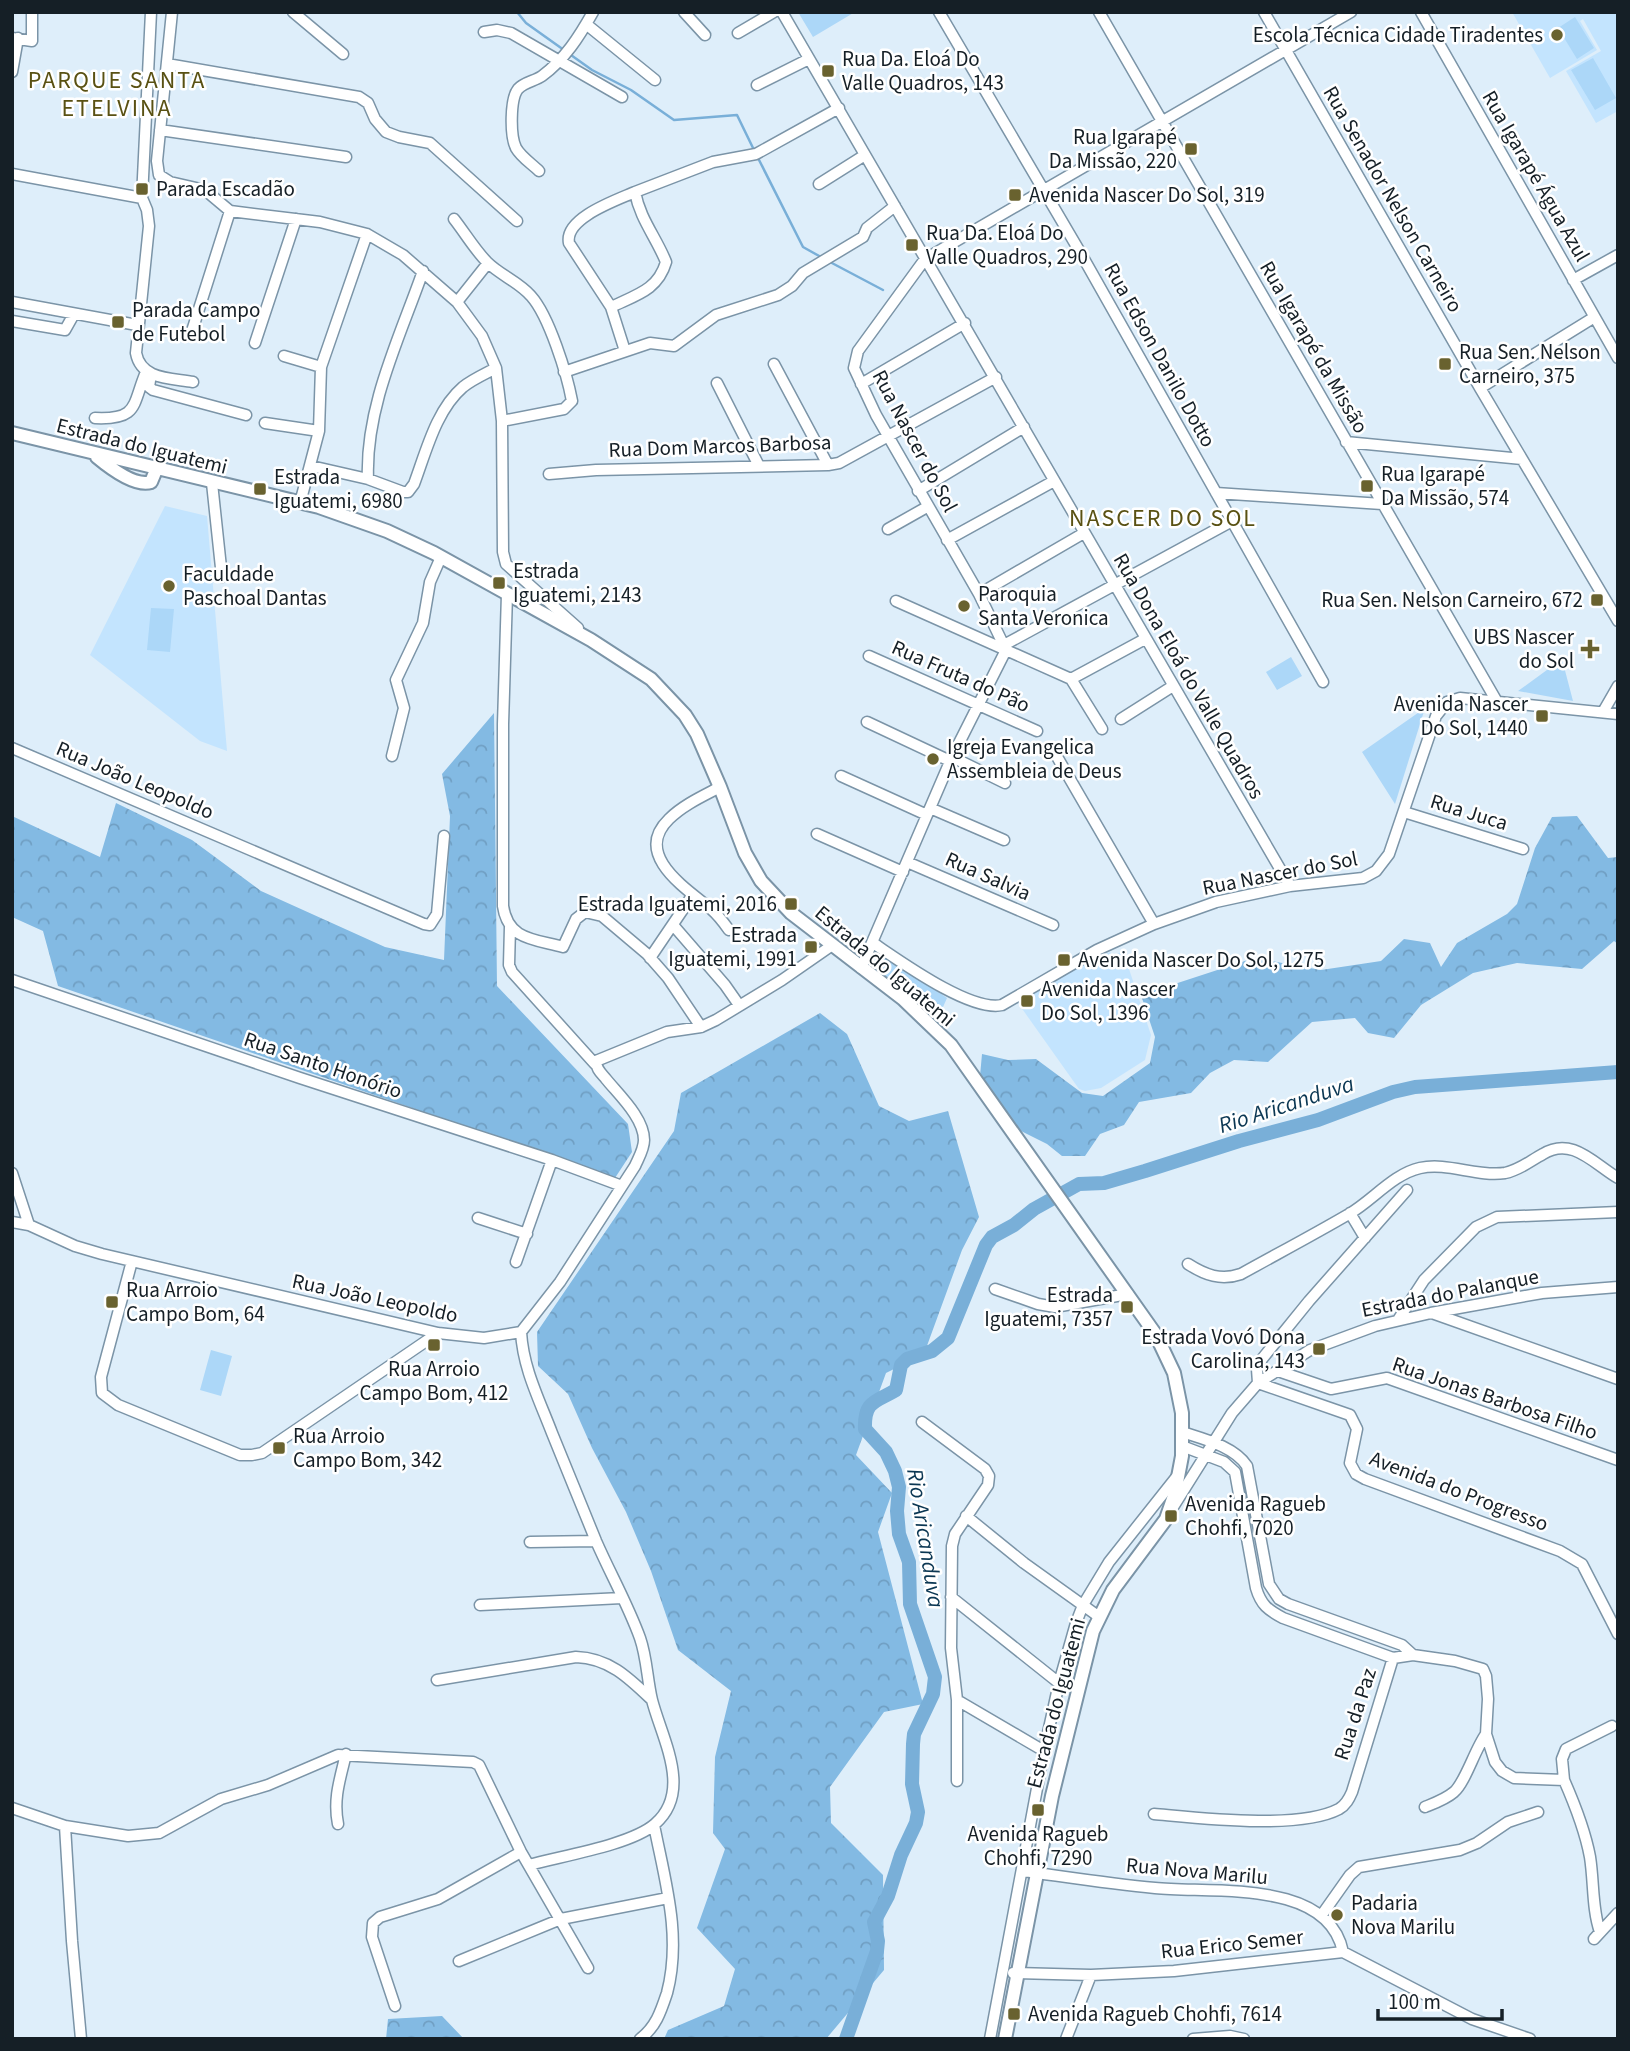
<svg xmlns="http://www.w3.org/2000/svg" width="1630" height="2051" font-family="'Source Sans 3',sans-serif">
	<defs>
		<pattern id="forest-crowns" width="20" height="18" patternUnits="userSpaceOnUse" patternTransform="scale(1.75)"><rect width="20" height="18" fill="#83bae3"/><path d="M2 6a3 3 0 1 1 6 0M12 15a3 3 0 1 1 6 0" fill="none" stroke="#709fc3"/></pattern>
	</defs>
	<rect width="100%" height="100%" fill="#deeefa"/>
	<path fill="#c3e4fe" d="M 1512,12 L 1618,12 L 1618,111 L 1596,123 L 1566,71 L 1601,51 L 1583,19 L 1580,21 L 1597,50 L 1550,78 Z
		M 165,506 L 207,516 L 227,751 L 200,741 L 90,655 Z
		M 1123,951 L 1151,1035 L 1145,1060 L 1101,1088 L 1085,1091 L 1079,1089 L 1018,1003 L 1069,971 L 1110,952 L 1113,956 Z"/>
	<path fill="url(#forest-crowns)" d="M 494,713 L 497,986 L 628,1124 L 632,1152 L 615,1178 L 58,986 L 43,931 L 12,917 L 12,816 L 100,857 L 116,803 L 192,840 L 261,891 L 385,947 L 444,960 L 450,816 L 442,774 Z
		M 1577,816 L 1608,858 L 1618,857 L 1618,944 L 1614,941 L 1582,969 L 1517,963 L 1473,973 L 1421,1005 L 1394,1038 L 1368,1033 L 1355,1018 L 1312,1022 L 1268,1062 L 1234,1060 L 1210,1073 L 1191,1093 L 1139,1102 L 1124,1125 L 1100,1134 L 1085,1156 L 1062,1156 L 1047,1144 L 1017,1129 L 980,1076 L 982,1054 L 1008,1060 L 1036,1059 L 1082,1093 L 1103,1096 L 1150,1063 L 1155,1037 L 1141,995 L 1254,958 L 1321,970 L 1381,961 L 1404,939 L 1430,943 L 1441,967 L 1457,943 L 1507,914 L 1517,904 L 1535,848 L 1552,817 Z
		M 820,1013 L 847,1034 L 879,1106 L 909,1121 L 948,1111 L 979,1217 L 962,1250 L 924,1354 L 886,1373 L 856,1455 L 892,1493 L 878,1532 L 923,1704 L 884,1712 L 830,1787 L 831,1823 L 883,1875 L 884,1970 L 826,2039 L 664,2039 L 668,2030 L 724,2006 L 735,1969 L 697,1928 L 725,1849 L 713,1833 L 715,1757 L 731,1691 L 678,1650 L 651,1571 L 626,1512 L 592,1448 L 568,1394 L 538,1366 L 537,1332 L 674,1131 L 681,1093 Z
		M 442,2016 L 464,2039 L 386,2039 L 388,2019 Z"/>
	<path fill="#acd7f8" d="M 798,12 L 855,12 L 813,37 Z
		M 1575,17 L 1594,48 L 1577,59 L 1558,28 Z
		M 1593,58 L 1616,98 L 1595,110 L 1571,70 Z
		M 151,608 L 174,609 L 170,652 L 147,650 Z
		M 1291,657 L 1302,676 L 1277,690 L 1266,672 Z
		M 1562,659 L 1573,701 L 1518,691 Z
		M 1425,708 L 1395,804 L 1362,752 Z
		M 879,950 L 947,998 L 935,1025 L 867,969 Z
		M 211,1350 L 232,1356 L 221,1396 L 200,1390 Z"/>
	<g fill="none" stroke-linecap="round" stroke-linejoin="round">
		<path stroke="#79afd8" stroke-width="2.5" d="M 517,12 L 526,23 L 592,70 L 631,90 L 674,120 L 737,115 L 754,150
			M 757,156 L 803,247 L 821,257
			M 830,262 L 883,290"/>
		<path stroke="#79afd8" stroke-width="14" d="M 846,2039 L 877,1951 L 878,1941 L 874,1922 L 888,1896 L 901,1855 L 916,1823 L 918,1812 L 912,1784 L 913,1744 L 914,1734 L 933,1694 L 935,1677 L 910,1604 L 909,1562 L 899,1534 L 897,1511 L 899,1487 L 895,1471 L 886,1452 L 865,1429 C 864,1400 876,1402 896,1390 L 901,1365 L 907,1359 L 932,1351 L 948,1338 L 986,1245 L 992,1237 L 1014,1225 L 1034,1209 L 1079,1184 L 1104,1183 L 1145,1171 L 1239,1141 L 1318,1120 L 1393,1092 L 1415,1087 L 1618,1072"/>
		<g stroke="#7b94a7" stroke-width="13">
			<path id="minor" d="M 151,12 L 142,198 L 147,210 L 149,226 L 136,353 C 141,380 171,378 193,382
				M 172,12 L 157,161 L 159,175 L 170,182 L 205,190 L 230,211 L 320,222 L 367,234 L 403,255 L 457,302 L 482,336 L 496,368 L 502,421 L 503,552 L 506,564 L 578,628
				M 293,12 L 343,54
				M 684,12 L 705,35
				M 782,12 L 1290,886
				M 939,12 L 1080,252 L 1323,682
				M 1099,12 L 1496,700
				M 1264,12 L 1480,388 L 1618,621
				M 1421,12 L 1618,358
				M 586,24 L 655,80
				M 484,32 L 497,30 L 511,33 L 622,97
				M 738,33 L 774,12
				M 12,38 L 32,41 L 32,12
				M 167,64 L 359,97 L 368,103 L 375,119 L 386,132 L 399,137 L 430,143 L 517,221
				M 12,72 L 18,38
				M 757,85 L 809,59
				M 160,130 L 346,157
				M 539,171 C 532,164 521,157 516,148 C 510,136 510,99 518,89 C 524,82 535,81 542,76 C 565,59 579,37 593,12
				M 12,174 L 142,198
				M 819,184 L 865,155
				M 454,219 C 465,233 475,250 487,262 C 500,275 519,282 531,296 C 549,316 567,374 572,401 L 564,409 L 502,421
				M 1573,280 L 1618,255
				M 12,302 L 137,325
				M 457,302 L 488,263
				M 611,307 L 569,243 C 564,218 617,200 635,192
				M 12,321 L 65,330 L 74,314
				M 192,331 L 230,211
				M 255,343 L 296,219
				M 625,351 L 611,307 C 636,295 658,290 666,262 C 656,237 640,219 635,192 L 713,162 L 756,154 L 839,108
				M 284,356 L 321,367
				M 774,364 L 828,465
				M 564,372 L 650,343 L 674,346 L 716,315 L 778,295 L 792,286 L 803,273 L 863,237 L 867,228 L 895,206
				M 151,374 L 149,387 L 153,390 L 246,415
				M 717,383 L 759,466
				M 861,384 L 965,323
				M 1480,388 L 1593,318
				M 95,418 C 139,420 132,405 146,372
				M 265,423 L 319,431
				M 1346,442 L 1522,459
				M 311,466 L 368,479 L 403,492 L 408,492 L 414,484 C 426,452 436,410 463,387 C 473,379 485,374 496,368
				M 549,474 L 596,470 L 828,465 L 839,463 L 996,377
				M 368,479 C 365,407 400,337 423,271
				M 212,483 L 222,577
				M 918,491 L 1024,427
				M 1216,493 L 1382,504
				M 300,503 L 319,431 L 321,367 L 367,234
				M 888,529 L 927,507
				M 947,540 L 1054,481
				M 507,594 L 503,724 L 503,906 C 508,940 534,939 563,947 L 576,919 L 585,912 L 602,916 L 647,954 L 668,978 L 701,1027
				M 979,594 L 1084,533
				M 896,601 L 1071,679 L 1102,729
				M 1004,645 L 1232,521
				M 869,656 L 1037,731
				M 1071,679 L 1145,639
				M 1603,712 L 1618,686
				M 1121,719 L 1173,686
				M 867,722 L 950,761
				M 12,748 L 424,924 L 430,925 L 437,914 L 444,836
				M 1056,755 L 1154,924
				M 392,756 L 404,708 L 396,680 L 423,623 L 430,582 L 441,557
				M 952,757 L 1005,783
				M 841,776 L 927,815
				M 720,787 C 703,796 683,805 669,819 C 632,855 687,889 711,909 C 718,915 724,923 729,930
				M 930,808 L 1004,840
				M 1404,812 L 1523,849
				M 817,834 L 903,872
				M 907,862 L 1053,925
				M 673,925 L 725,985 L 739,1005
				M 510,927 L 509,965 L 512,972 L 595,1064
				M 873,943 C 900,961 970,1012 1002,1005 L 1097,950 L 1154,924 L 1216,902 L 1290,886 L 1363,878 L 1376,871 L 1389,854 L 1436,716 L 1447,702 L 1460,698 L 1618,714
				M 650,958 L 692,896
				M 861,968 L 952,757 L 1006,650 L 979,594 L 876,415 L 854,368 L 858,351 L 925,259 L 1351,12
				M 12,980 L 300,1078 L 552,1160 L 622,1186
				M 12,1173 L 29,1225
				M 1350,1213 L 1365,1238
				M 478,1218 L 527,1234
				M 12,1222 L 29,1225 L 75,1246 L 102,1254 L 438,1333 L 484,1338 L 521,1332 L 560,1282 L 635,1166 C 639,1157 644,1149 644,1140 C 644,1118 619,1095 606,1079 C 601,1073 596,1069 596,1061 L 667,1032 L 701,1027 L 716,1020 L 782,980 L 831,946
				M 132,1261 L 101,1377 L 102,1393 L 118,1405 L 240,1455 L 252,1455 L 262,1453 L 438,1333
				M 516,1262 L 552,1160
				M 1188,1264 C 1205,1275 1221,1281 1241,1274 C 1277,1254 1313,1235 1349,1214 C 1372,1201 1393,1174 1420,1168 C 1448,1162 1476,1177 1505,1173 C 1520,1170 1530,1161 1543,1154 C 1572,1136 1594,1164 1618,1178
				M 995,1289 L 1038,1304 L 1055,1307 L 1128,1294
				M 1432,1313 L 1618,1379
				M 1398,1320 L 1424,1280 L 1476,1227 L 1497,1217 L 1618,1212
				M 521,1332 C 523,1368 539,1399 552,1433 C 567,1469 581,1505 596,1541 C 610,1573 628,1605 640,1638 C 647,1658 647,1679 652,1700 C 662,1739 693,1791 655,1824 C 631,1845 561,1856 529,1865
				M 1278,1371 L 1331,1389 L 1387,1378 L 1618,1460
				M 1258,1383 L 1350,1415 L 1357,1429 L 1350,1463 L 1356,1474 L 1365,1479 L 1560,1551 L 1582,1564 L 1618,1634
				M 1258,1383 L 1257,1369 L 1262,1359 L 1309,1301 L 1407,1190
				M 922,1422 L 985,1469 L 989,1476 L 988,1485 L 955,1534 L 952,1546 L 951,1648 L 957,1700 L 957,1781
				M 1182,1432 C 1203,1439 1234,1446 1247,1466 L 1269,1584 L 1279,1599 L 1288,1604 L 1402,1645 L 1413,1655
				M 1182,1446 L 1224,1462 L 1235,1472 L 1256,1588 C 1261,1605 1268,1610 1283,1618 L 1393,1658 L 1413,1655 L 1455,1661 L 1483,1669 L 1486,1676 L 1488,1699 L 1486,1734 L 1495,1762 L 1502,1771 L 1514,1778 L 1564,1780 C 1575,1805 1585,1830 1590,1857 C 1594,1882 1592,1909 1600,1932
				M 1173,1507 L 1232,1413 L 1258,1383 L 1310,1350 L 1375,1326 L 1431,1313 L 1542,1293 L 1618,1287
				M 966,1516 L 1024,1563 L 1098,1616
				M 530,1542 L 596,1541
				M 951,1597 L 1059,1683
				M 480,1605 L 622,1598
				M 437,1680 L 576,1657 C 609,1658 629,1678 652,1700
				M 957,1700 L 1044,1751
				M 1564,1780 L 1562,1759 L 1566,1749 L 1612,1726
				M 1425,1807 C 1435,1803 1446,1799 1454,1792 C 1465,1783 1475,1749 1486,1734
				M 12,1808 L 65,1826 L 72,1941 L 81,2039
				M 1154,1814 C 1199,1818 1299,1830 1339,1809 C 1346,1805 1349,1799 1352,1792 L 1393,1658
				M 338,1824 C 333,1799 340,1779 346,1754
				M 65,1826 L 128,1836 L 159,1833 L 221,1799 L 268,1785 L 338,1755 L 473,1762 L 479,1765 L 521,1852 L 588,1968
				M 1023,1871 C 1067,1877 1111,1884 1155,1888 C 1210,1894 1328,1878 1343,1952
				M 1321,1916 L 1350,1875 L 1359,1867 L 1460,1850 L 1477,1843 L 1508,1822 L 1538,1812
				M 1594,1939 L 1618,1913
				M 459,1961 L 561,1919 L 668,1898
				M 1013,1973 L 1091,1975 L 1174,1971 L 1343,1952 L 1472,2019 L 1530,2039
				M 395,2006 L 372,1937 L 373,1923 L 380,1917 L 438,1899 L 521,1852
				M 640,2039 C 656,2027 661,2011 667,1993 C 682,1936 665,1881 654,1825
				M 990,2039 L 1044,1751 L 1059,1683 L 1076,1623 L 1083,1605 L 1109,1562 L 1178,1475
				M 1066,2039 L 1091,1975
				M 1193,2039 L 1230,2036 L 1244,2039"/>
		</g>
		<g stroke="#7b94a7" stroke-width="16">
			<path id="major" d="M 12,433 L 319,507 L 387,531 L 434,553 L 591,640 L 651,679 L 685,715 L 697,734 L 720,787 L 745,853 L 761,881 L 791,913 L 903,999 L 951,1045 L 1156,1335 L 1174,1373 L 1182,1413 L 1182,1456 L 1175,1493 L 1166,1519 L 1113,1590 L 1093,1631 L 1052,1796 L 1005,2039
				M 97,457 C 109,467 135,487 151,482 L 156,470"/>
		</g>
		<use href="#minor" stroke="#fff" stroke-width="10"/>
		<use href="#major" stroke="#fff" stroke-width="12"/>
	</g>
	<g fill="#69622f" stroke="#fff" stroke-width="2.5">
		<circle cx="1557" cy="35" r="7"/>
		<rect x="821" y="64" width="14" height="14" rx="3.5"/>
		<rect x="1184" y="142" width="14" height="14" rx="3.5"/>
		<rect x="135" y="182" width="14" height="14" rx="3.5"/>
		<rect x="1008" y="188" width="14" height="14" rx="3.5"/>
		<rect x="905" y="238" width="14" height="14" rx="3.5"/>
		<rect x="111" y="315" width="14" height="14" rx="3.5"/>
		<rect x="1438" y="357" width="14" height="14" rx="3.5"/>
		<rect x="1360" y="479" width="14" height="14" rx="3.5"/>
		<rect x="253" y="482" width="14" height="14" rx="3.5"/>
		<rect x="492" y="576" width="14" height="14" rx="3.5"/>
		<circle cx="169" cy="586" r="7"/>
		<rect x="1590" y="593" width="14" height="14" rx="3.5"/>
		<circle cx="964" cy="606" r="7"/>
		<path d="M1586.5 638.5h7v7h7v7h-7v7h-7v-7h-7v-7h7z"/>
		<rect x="1535" y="709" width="14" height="14" rx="3.5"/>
		<circle cx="933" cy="759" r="7"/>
		<rect x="784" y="897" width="14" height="14" rx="3.5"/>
		<rect x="804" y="940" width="14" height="14" rx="3.5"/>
		<rect x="1057" y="953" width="14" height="14" rx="3.5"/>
		<rect x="1020" y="994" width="14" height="14" rx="3.5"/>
		<rect x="105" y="1295" width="14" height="14" rx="3.5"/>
		<rect x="1120" y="1300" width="14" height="14" rx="3.5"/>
		<rect x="427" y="1338" width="14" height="14" rx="3.5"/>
		<rect x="1312" y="1342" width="14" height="14" rx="3.5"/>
		<rect x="272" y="1441" width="14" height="14" rx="3.5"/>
		<rect x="1164" y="1509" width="14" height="14" rx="3.5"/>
		<rect x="1031" y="1803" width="14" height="14" rx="3.5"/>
		<circle cx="1337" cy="1915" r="7"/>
		<rect x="1007" y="2007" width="14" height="14" rx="3.5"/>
	</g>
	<g text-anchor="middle" stroke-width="5" stroke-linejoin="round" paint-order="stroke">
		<g font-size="21" fill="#151f26" stroke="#fff" text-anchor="start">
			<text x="1543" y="42" text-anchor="end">Escola Técnica Cidade Tiradentes</text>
			<text x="842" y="66">Rua Da. Eloá Do<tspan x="842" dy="24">Valle Quadros, 143</tspan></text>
			<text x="1177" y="144" text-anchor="end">Rua Igarapé<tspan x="1177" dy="24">Da Missão, 220</tspan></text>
			<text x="156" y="196">Parada Escadão</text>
			<text x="1029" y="202">Avenida Nascer Do Sol, 319</text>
			<text x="926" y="240">Rua Da. Eloá Do<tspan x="926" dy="24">Valle Quadros, 290</tspan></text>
			<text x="132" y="317">Parada Campo<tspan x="132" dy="24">de Futebol</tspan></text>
			<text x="1459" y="359">Rua Sen. Nelson<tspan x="1459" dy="24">Carneiro, 375</tspan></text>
			<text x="1381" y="481">Rua Igarapé<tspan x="1381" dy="24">Da Missão, 574</tspan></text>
			<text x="274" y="484">Estrada<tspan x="274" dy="24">Iguatemi, 6980</tspan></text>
			<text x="513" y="578">Estrada<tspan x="513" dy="24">Iguatemi, 2143</tspan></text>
			<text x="183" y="581">Faculdade<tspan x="183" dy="24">Paschoal Dantas</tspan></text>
			<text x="978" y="601">Paroquia<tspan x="978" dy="24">Santa Veronica</tspan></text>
			<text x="1583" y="607" text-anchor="end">Rua Sen. Nelson Carneiro, 672</text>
			<text x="1574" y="644" text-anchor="end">UBS Nascer<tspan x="1574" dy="24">do Sol</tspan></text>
			<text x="1528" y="711" text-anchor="end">Avenida Nascer<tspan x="1528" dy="24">Do Sol, 1440</tspan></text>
			<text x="947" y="754">Igreja Evangelica<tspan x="947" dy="24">Assembleia de Deus</tspan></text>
			<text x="777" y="911" text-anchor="end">Estrada Iguatemi, 2016</text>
			<text x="797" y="942" text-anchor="end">Estrada<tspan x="797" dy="24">Iguatemi, 1991</tspan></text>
			<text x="1078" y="967">Avenida Nascer Do Sol, 1275</text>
			<text x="1041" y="996">Avenida Nascer<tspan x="1041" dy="24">Do Sol, 1396</tspan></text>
			<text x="126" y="1297">Rua Arroio<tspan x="126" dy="24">Campo Bom, 64</tspan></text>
			<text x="1113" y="1302" text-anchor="end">Estrada<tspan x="1113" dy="24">Iguatemi, 7357</tspan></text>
			<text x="1305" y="1344" text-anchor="end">Estrada Vovó Dona<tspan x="1305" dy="24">Carolina, 143</tspan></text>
			<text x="434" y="1376" text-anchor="middle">Rua Arroio<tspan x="434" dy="24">Campo Bom, 412</tspan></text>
			<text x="293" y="1443">Rua Arroio<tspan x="293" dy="24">Campo Bom, 342</tspan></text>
			<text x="1185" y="1511">Avenida Ragueb<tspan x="1185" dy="24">Chohfi, 7020</tspan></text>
			<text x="1038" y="1841" text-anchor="middle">Avenida Ragueb<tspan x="1038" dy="24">Chohfi, 7290</tspan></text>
			<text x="1351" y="1910">Padaria<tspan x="1351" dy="24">Nova Marilu</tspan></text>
			<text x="1028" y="2021">Avenida Ragueb Chohfi, 7614</text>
		</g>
		<g font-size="21" fill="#151f26" stroke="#fff">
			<text transform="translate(1536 176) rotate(60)" y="7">Rua Igarapé Água Azul</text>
			<text transform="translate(1393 199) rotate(60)" y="7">Rua Senador Nelson Carneiro</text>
			<text transform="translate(1314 347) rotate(60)" y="7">Rua Igarapé da Missão</text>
			<text transform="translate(1160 355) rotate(61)" y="7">Rua Edson Danilo Dotto</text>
			<text transform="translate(915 441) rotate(62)" y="7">Rua Nascer do Sol</text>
			<text transform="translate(142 446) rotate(14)" y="7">Estrada do Iguatemi</text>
			<text transform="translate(720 446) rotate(-2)" y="7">Rua Dom Marcos Barbosa</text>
			<text transform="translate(961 676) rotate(24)" y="7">Rua Fruta do Pão</text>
			<text transform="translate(1189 676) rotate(60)" y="7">Rua Dona Eloá do Valle Quadros</text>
			<text transform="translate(135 780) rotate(23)" y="7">Rua João Leopoldo</text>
			<text transform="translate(1469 812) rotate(17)" y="7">Rua Juca</text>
			<text transform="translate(1280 873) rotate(-11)" y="7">Rua Nascer do Sol</text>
			<text transform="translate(988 876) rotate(24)" y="7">Rua Salvia</text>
			<text transform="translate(885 966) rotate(40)" y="7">Estrada do Iguatemi</text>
			<text transform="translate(323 1065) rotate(19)" y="7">Rua Santo Honório</text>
			<text transform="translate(1450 1293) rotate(-11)" y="7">Estrada do Palanque</text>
			<text transform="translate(375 1298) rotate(12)" y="7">Rua João Leopoldo</text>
			<text transform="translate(1495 1398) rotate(19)" y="7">Rua Jonas Barbosa Filho</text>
			<text transform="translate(1459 1491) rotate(21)" y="7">Avenida do Progresso</text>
			<text transform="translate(1056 1703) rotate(-75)" y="7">Estrada do Iguatemi</text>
			<text transform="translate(1355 1714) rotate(-72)" y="7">Rua da Paz</text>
			<text transform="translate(1197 1871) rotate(5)" y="7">Rua Nova Marilu</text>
			<text transform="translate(1232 1944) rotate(-6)" y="7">Rua Erico Semer</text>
		</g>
		<g font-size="23" font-style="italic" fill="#0b3753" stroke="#fff">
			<text transform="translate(1286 1104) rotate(-18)" y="8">Rio Aricanduva</text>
			<text transform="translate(926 1538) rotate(81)" y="8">Rio Aricanduva</text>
		</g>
		<g font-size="24" letter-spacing="2" fill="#595113" stroke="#fff">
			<text x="117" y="88">PARQUE SANTA<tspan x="117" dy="28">ETELVINA</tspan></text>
			<text x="1163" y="526">NASCER DO SOL</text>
		</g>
	</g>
	<rect width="1630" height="2051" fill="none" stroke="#151f26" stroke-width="28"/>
	<path d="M1378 2009v10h124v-10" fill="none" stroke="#151f26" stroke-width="3.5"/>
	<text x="1388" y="2009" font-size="21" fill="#151f26" stroke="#ffffff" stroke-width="5" paint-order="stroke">100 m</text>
</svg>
